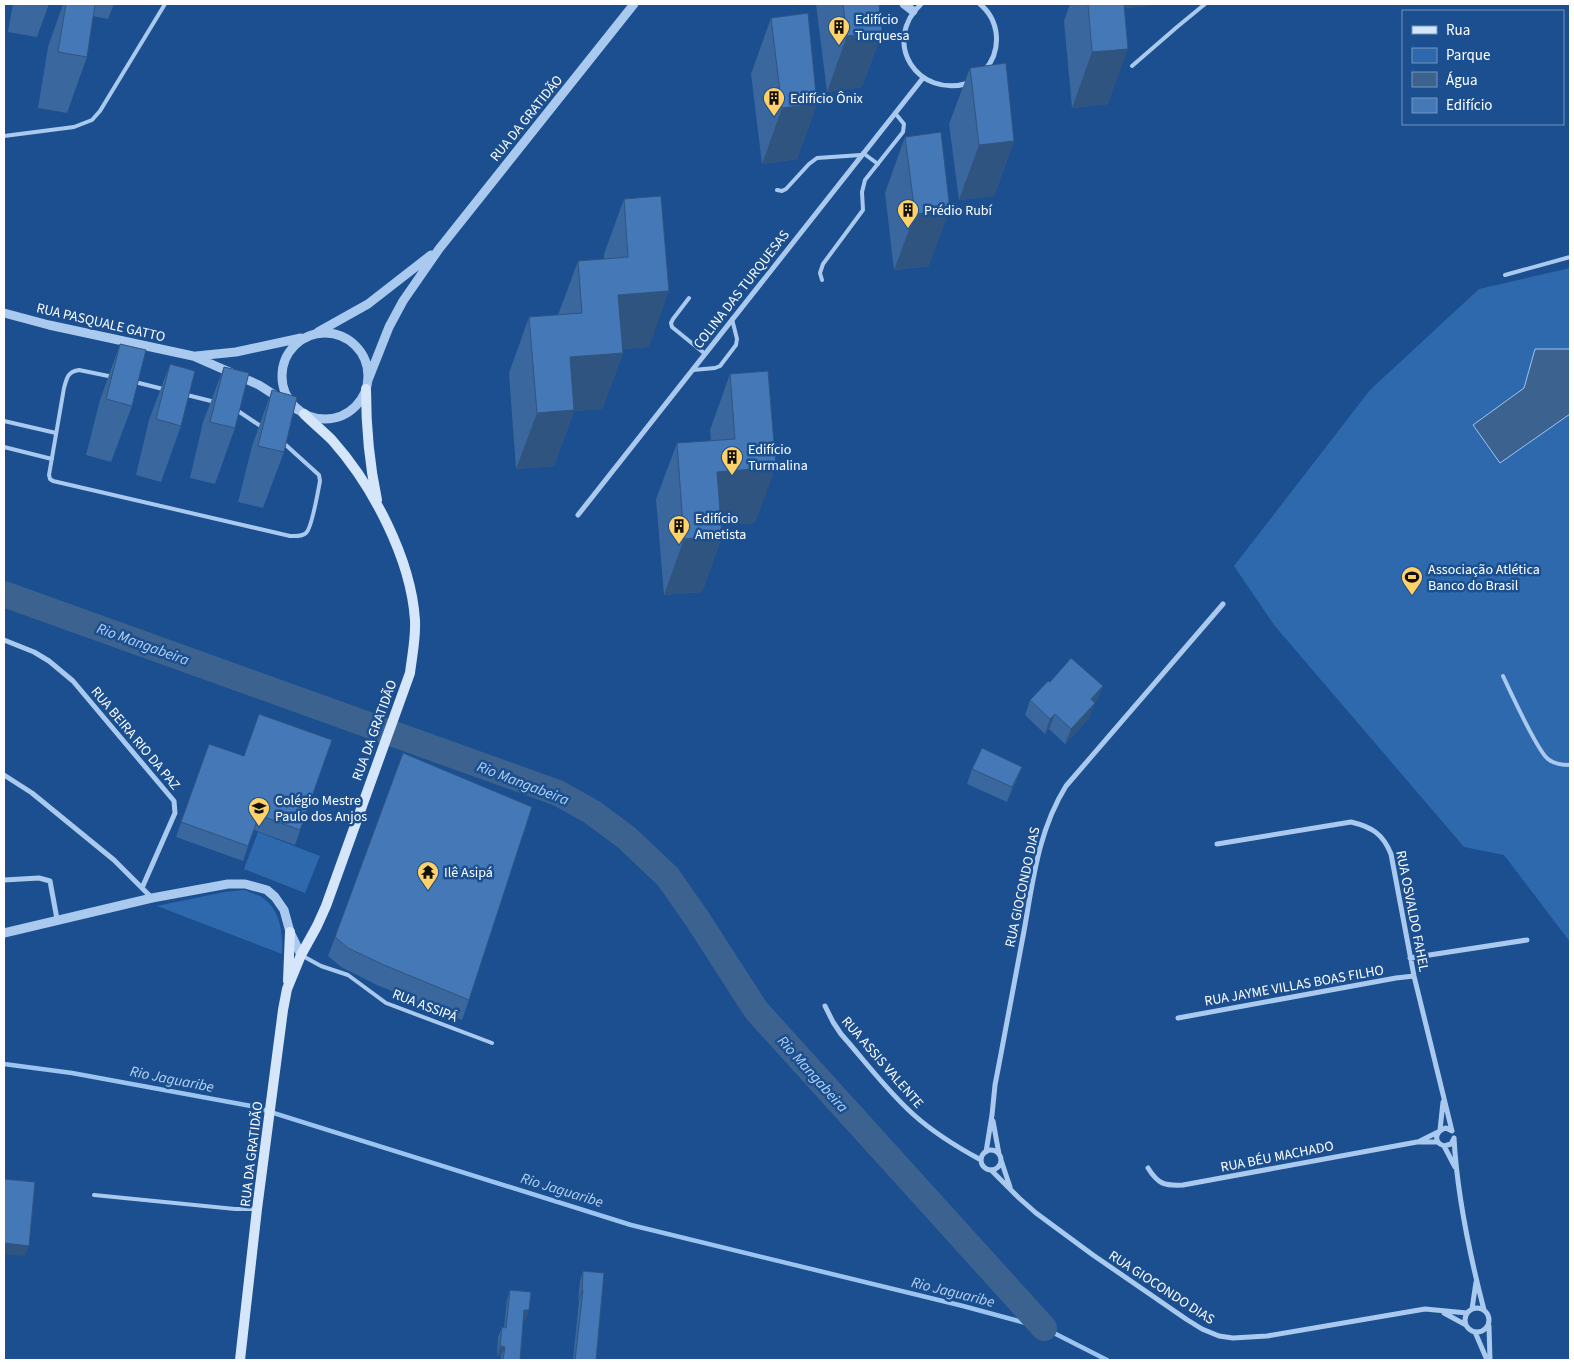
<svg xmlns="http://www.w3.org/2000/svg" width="1574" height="1364" font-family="'Source Sans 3',sans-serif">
	<rect width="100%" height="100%" fill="#1b4f8f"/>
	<path fill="#2e69ad" d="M 1570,268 L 1570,942 L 1504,855 L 1464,847 L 1274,625 L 1234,566 L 1370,390 L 1479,289 Z
		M 258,832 L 320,856 L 305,893 L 244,869 Z
		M 245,890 C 249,892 255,894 260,896 C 281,909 283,933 282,954 L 157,906 L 224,892 Z"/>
	<path fill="#3c6290" stroke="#9cc4f0" d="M 1535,349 L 1570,349 L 1570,414 L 1500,463 L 1473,425 L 1524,388 Z"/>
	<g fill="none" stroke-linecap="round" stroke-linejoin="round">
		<path stroke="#9cc4f0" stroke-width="4.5" d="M 4,1064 L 72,1073 L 251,1106 L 631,1225 L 963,1306 L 1044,1328 L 1107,1360"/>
		<path stroke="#3c6290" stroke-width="26" d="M 4,594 L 558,793 L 592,812 L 627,838 L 668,877 L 698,920 L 756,1010 L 1044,1328"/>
		<path stroke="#a9c9ee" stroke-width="4" d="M 1132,66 L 1177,27 L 1205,4
			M 4,136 L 74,127 L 92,120 L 100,111 L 165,4
			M 863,153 L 878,164
			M 777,190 L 782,191 L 786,189 L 809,164 L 817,158 L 861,155
			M 1505,275 L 1570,257
			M 822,280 L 820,273 L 823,264 L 863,210 L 862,192 L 865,180 L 903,132 L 904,124 L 895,113
			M 689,298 L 673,319 L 671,323 L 672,327 L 704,353
			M 79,370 L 123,379 L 211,401 L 235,409 L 277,437 L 319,475 L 320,481 C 318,491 312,528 306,533 C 302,537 295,536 290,536 L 53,481 L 50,479 L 49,475 L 64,388 C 67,378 67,372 79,370 Z
			M 693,370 L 715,368 L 720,366 L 736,345 L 737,339 L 732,319
			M 4,421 L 56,433
			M 4,447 L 52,459
			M 1503,676 C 1510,691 1538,752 1548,759 C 1554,764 1563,765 1570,765
			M 301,955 L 321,966 L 348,975 L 386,1003 L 492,1043
			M 94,1195 L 235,1209 L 255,1209"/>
		<path stroke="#a9c9ee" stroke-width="5" d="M 921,4 C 881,42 917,99 969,83
			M 980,4 C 1000,21 1002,50 985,70
			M 578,515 L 923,78
			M 4,640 L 34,652 L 49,661 L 73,681 L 174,801 L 175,813 L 142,888
			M 4,775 L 32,793 L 114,860 L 152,898
			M 1217,844 L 1351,822 C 1372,827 1383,834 1391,854 L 1414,976 L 1452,1131
			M 4,880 L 39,878 L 50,881 L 57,919
			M 1410,958 L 1527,940
			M 825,1006 L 833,1022 L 841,1034 C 865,1061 887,1091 914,1115 C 934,1133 957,1147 981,1160
			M 1178,1018 L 1396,978 L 1414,976
			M 993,1121 L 999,1154
			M 1440,1130 L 1443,1102
			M 1452,1131 L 1446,1128 C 1435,1131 1433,1142 1444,1146 L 1455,1167
			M 1454,1138 C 1457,1194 1470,1256 1484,1310
			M 1420,1141 L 1438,1132
			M 1444,1146 L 1451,1144 L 1454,1138
			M981 1160a10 10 0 1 1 20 0a10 10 0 1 1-20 0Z
			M 986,1152 L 992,1115 L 995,1085 C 1005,1034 1014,983 1024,931 C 1033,881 1038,831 1066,786 L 1223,604
			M 1001,1160 L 1010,1187
			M 1148,1168 C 1158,1184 1164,1186 1183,1185 L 1417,1142 L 1438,1142
			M 991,1170 L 1019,1198 L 1036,1213 L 1093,1255 L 1186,1319 L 1202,1329 L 1219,1336 L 1233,1338 L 1267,1336 L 1425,1309 L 1467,1313
			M1465 1320a12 12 0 1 1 24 0a12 12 0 1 1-24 0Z
			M 1472,1309 L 1476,1282
			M 1444,1313 L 1466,1325
			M 1489,1326 L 1490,1360
			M 1475,1332 L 1487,1360"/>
		<path stroke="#a9c9ee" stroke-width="9" d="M 904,4 L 913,11
			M 4,313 L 49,325 L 193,356 L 259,385 L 298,410
			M 318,332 L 368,304 L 431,255
			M282 376a43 43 0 1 1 86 0a43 43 0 1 1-86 0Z
			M 196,356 L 236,352 L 301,338
			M 368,380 L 389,327 L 403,301 L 439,249 L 634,4
			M 4,933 L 152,898 L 228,884 L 245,884 L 267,890 L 275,897 L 284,910 L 290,932 L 301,955"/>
		<path stroke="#d6e6fa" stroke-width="10" d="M 366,389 C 366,428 369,462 377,500
			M 288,981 L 290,932
			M 240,1360 L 257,1209 L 283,1010 L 287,989 L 301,955 L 317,926 L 326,906 L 410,673 C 412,656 416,638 415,620 C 411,559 373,486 332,440 C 323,431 313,423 304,414"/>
	</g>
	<path fill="#3a679d" d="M 13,4 L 49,4 L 37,37 L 8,32 Z
		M 63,4 L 114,4 L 108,19 L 93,16 L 87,57 L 67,113 L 38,108 L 48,47 Z
		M 816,4 L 879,4 L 882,32 L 862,87 L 827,92 Z
		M 1070,4 L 1148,4 L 1147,6 L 1125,8 L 1108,104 L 1072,108 L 1064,21 Z
		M 771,18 L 817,104 L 797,159 L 762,164 L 751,74 Z
		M 970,68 L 1014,141 L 994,196 L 959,200 L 949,124 Z
		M 905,137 L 929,266 L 894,270 L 885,193 Z
		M 624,199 L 649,347 L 622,349 L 623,353 L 602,409 L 574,411 L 554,466 L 516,469 L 509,373 L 529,317 L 558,315 L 578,261 L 604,259 L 604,254 Z
		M 120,344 L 132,406 L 111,462 L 86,455 L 100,400 Z
		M 170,364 L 181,426 L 161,482 L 136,475 L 149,420 Z
		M 224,367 L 235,428 L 215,484 L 190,478 L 203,422 Z
		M 730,374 L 755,523 L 721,525 L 722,536 L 702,592 L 664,595 L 656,499 L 677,443 L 711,441 L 710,430 Z
		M 272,390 L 284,452 L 263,508 L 238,502 L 252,446 Z
		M 1050,682 L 1103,686 L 1097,700 L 1095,703 L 1089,718 L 1065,744 L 1049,729 L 1045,734 L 1025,715 L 1030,700 Z
		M 332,740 L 295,845 L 254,830 L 243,861 L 176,837 L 209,744 L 244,756 Z
		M 403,753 L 469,1000 L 462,1020 L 377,985 L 341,967 L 328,956 Z
		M 1022,767 L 1016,782 L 1007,802 L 967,784 L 972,769 Z
		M 583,1271 L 596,1360 L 573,1360 L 579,1300 L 578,1300 L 580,1281 Z
		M 510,1290 L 526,1320 L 523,1320 L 520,1360 L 501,1360 L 501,1356 L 497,1356 L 498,1337 L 502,1327 L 504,1327 L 507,1300 Z"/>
	<path fill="#305480" d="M 1113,4 L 1148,4 L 1147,6 L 1111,9 Z
		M 882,32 L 862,87 L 827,92 L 847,36 Z
		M 1128,49 L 1108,104 L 1072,108 L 1092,52 Z
		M 817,104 L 797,159 L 762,164 L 782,108 Z
		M 1014,141 L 994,196 L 959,200 L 979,145 Z
		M 950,210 L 929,266 L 894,270 L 915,214 Z
		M 669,291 L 649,347 L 598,351 L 618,295 Z
		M 623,353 L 602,409 L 574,411 L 554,466 L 516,469 L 537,413 L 570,357 Z
		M 776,467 L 755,523 L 696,527 L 717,472 Z
		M 722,536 L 702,592 L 664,595 L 684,539 Z
		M 1103,686 L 1097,700 L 1092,706 L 1095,703 L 1089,718 L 1065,744 L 1071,729 L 1091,699 Z
		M 1055,714 L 1049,729 L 1045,734 L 1050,719 Z
		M 1022,767 L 1016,782 L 1007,802 L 1012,787 Z
		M 4,1243 L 29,1246 L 25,1256 L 4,1254 Z
		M 582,1290 L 583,1290 L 579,1300 L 578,1300 Z
		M 524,1310 L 529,1310 L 526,1320 L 521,1320 Z
		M 500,1346 L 505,1347 L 501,1356 L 497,1356 Z"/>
	<path fill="#4478b7" stroke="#305480" d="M 66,4 L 95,4 L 87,57 L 58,52 Z
		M 843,4 L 879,4 L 882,32 L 847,36 Z
		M 1088,4 L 1124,4 L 1128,49 L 1092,52 Z
		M 808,13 L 817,104 L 782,108 L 771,18 Z
		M 1006,63 L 1014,141 L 979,145 L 970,68 Z
		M 941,132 L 950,210 L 915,214 L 905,137 Z
		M 661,196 L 669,291 L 618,295 L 623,353 L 570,357 L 574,410 L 537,413 L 529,317 L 582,313 L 578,261 L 628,257 L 624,199 Z
		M 120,344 L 146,350 L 132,406 L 106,399 Z
		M 170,364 L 195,371 L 181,426 L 156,419 Z
		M 224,367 L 249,373 L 235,428 L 210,422 Z
		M 768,371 L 776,467 L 717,472 L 722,536 L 684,539 L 677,443 L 735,439 L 730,374 Z
		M 272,390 L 297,397 L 284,452 L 258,446 Z
		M 1071,658 L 1103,686 L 1091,699 L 1095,703 L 1071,729 L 1055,714 L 1050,719 L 1030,700 L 1048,681 L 1050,682 Z
		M 259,714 L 332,740 L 300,830 L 259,815 L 248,846 L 181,822 L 209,744 L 244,756 Z
		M 982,748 L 1022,767 L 1012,787 L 972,769 Z
		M 403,753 L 532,807 L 469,1000 L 384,965 L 348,948 L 335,937 Z
		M 4,1179 L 35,1182 L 29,1246 L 4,1243 Z
		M 583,1271 L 604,1273 L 596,1360 L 575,1360 L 583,1290 L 582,1290 Z
		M 510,1290 L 531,1292 L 529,1310 L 524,1310 L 520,1360 L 503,1360 L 505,1347 L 500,1346 L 502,1327 L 506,1328 Z"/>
	<defs>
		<g id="building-pin" transform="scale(1.125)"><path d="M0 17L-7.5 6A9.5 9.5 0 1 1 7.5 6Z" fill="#ffd166" stroke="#1b4f8f"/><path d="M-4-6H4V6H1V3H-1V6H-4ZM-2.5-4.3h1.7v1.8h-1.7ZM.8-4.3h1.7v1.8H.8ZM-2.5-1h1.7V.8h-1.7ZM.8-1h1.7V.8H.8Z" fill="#111"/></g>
		<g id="stadium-pin" transform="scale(1.125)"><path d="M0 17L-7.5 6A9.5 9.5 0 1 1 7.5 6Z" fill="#ffd166" stroke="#1b4f8f"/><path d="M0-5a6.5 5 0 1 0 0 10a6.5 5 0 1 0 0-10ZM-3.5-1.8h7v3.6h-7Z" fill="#111"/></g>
		<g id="school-pin" transform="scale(1.125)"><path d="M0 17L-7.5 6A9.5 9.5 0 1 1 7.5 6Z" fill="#ffd166" stroke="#1b4f8f"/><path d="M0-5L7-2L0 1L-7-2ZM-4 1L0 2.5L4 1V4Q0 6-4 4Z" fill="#111"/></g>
		<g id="temple-pin" transform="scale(1.125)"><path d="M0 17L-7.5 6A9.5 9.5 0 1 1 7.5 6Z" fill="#ffd166" stroke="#1b4f8f"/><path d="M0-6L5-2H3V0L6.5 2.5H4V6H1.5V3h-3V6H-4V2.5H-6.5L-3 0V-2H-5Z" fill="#111"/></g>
	</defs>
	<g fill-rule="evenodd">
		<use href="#building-pin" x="839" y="27"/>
		<use href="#building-pin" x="774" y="98"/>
		<use href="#building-pin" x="908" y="210"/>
		<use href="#building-pin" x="732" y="457"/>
		<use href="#building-pin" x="679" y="526"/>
		<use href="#stadium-pin" x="1412" y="577"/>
		<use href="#school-pin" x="259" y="808"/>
		<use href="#temple-pin" x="428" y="872"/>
	</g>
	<g text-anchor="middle" stroke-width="5" stroke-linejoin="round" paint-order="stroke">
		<g font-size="14" fill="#fff" stroke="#1b4f8f" text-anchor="start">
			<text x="855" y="24">Edifício<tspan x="855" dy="16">Turquesa</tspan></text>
			<text x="790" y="103">Edifício Ônix</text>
			<text x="924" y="215">Prédio Rubí</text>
			<text x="748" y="454">Edifício<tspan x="748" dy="16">Turmalina</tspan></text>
			<text x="695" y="523">Edifício<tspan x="695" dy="16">Ametista</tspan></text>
			<text x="1428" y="574">Associação Atlética<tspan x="1428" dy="16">Banco do Brasil</tspan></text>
			<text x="275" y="805">Colégio Mestre<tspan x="275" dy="16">Paulo dos Anjos</tspan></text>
			<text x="444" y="877">Ilê Asipá</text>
		</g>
		<g font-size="14" fill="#fff" stroke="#1b4f8f">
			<text transform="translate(526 118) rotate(-51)" y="5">RUA DA GRATIDÃO</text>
			<text transform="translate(741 289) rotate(-52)" y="5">COLINA DAS TURQUESAS</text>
			<text transform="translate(101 322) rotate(13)" y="5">RUA PASQUALE GATTO</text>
			<text transform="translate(374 730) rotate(-70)" y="5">RUA DA GRATIDÃO</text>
			<text transform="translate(136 738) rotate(50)" y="5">RUA BEIRA RIO DA PAZ</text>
			<text transform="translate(1022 887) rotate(-78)" y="5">RUA GIOCONDO DIAS</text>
			<text transform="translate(1413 911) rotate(79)" y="5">RUA OSVALDO FAHEL</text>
			<text transform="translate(1294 985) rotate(-10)" y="5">RUA JAYME VILLAS BOAS FILHO</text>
			<text transform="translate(425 1005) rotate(21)" y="5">RUA ASSIPÁ</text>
			<text transform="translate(883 1062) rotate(49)" y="5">RUA ASSIS VALENTE</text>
			<text transform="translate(251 1154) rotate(-83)" y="5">RUA DA GRATIDÃO</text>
			<text transform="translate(1277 1156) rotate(-11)" y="5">RUA BÉU MACHADO</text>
			<text transform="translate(1162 1287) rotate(33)" y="5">RUA GIOCONDO DIAS</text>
		</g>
		<g font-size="15" font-style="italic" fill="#b5d3f5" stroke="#1b4f8f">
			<text transform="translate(143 644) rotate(20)" y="5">Rio Mangabeira</text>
			<text transform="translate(523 783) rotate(21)" y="5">Rio Mangabeira</text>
			<text transform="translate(813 1074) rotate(48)" y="5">Rio Mangabeira</text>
			<text transform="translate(172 1079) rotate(11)" y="5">Rio Jaguaribe</text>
			<text transform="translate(562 1190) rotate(17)" y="5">Rio Jaguaribe</text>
			<text transform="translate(953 1292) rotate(14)" y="5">Rio Jaguaribe</text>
		</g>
	</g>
	<rect width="1574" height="1364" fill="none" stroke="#ffffff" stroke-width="10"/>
	<rect x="1402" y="10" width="162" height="115" fill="#1b4f8f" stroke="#7695bc"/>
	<rect x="1412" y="26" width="25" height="8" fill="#d6e6fa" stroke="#7695bc"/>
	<text x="1446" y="35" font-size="15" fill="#ffffff">Rua</text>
	<rect x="1412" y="48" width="25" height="15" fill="#2e69ad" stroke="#7695bc"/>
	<text x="1446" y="60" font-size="15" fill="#ffffff">Parque</text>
	<rect x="1412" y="72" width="25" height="15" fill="#3c6290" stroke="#7695bc"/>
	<text x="1446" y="85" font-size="15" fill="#ffffff">Água</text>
	<rect x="1412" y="98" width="25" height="15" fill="#4478b7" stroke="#7695bc"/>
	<text x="1446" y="110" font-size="15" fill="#ffffff">Edifício</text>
</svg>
